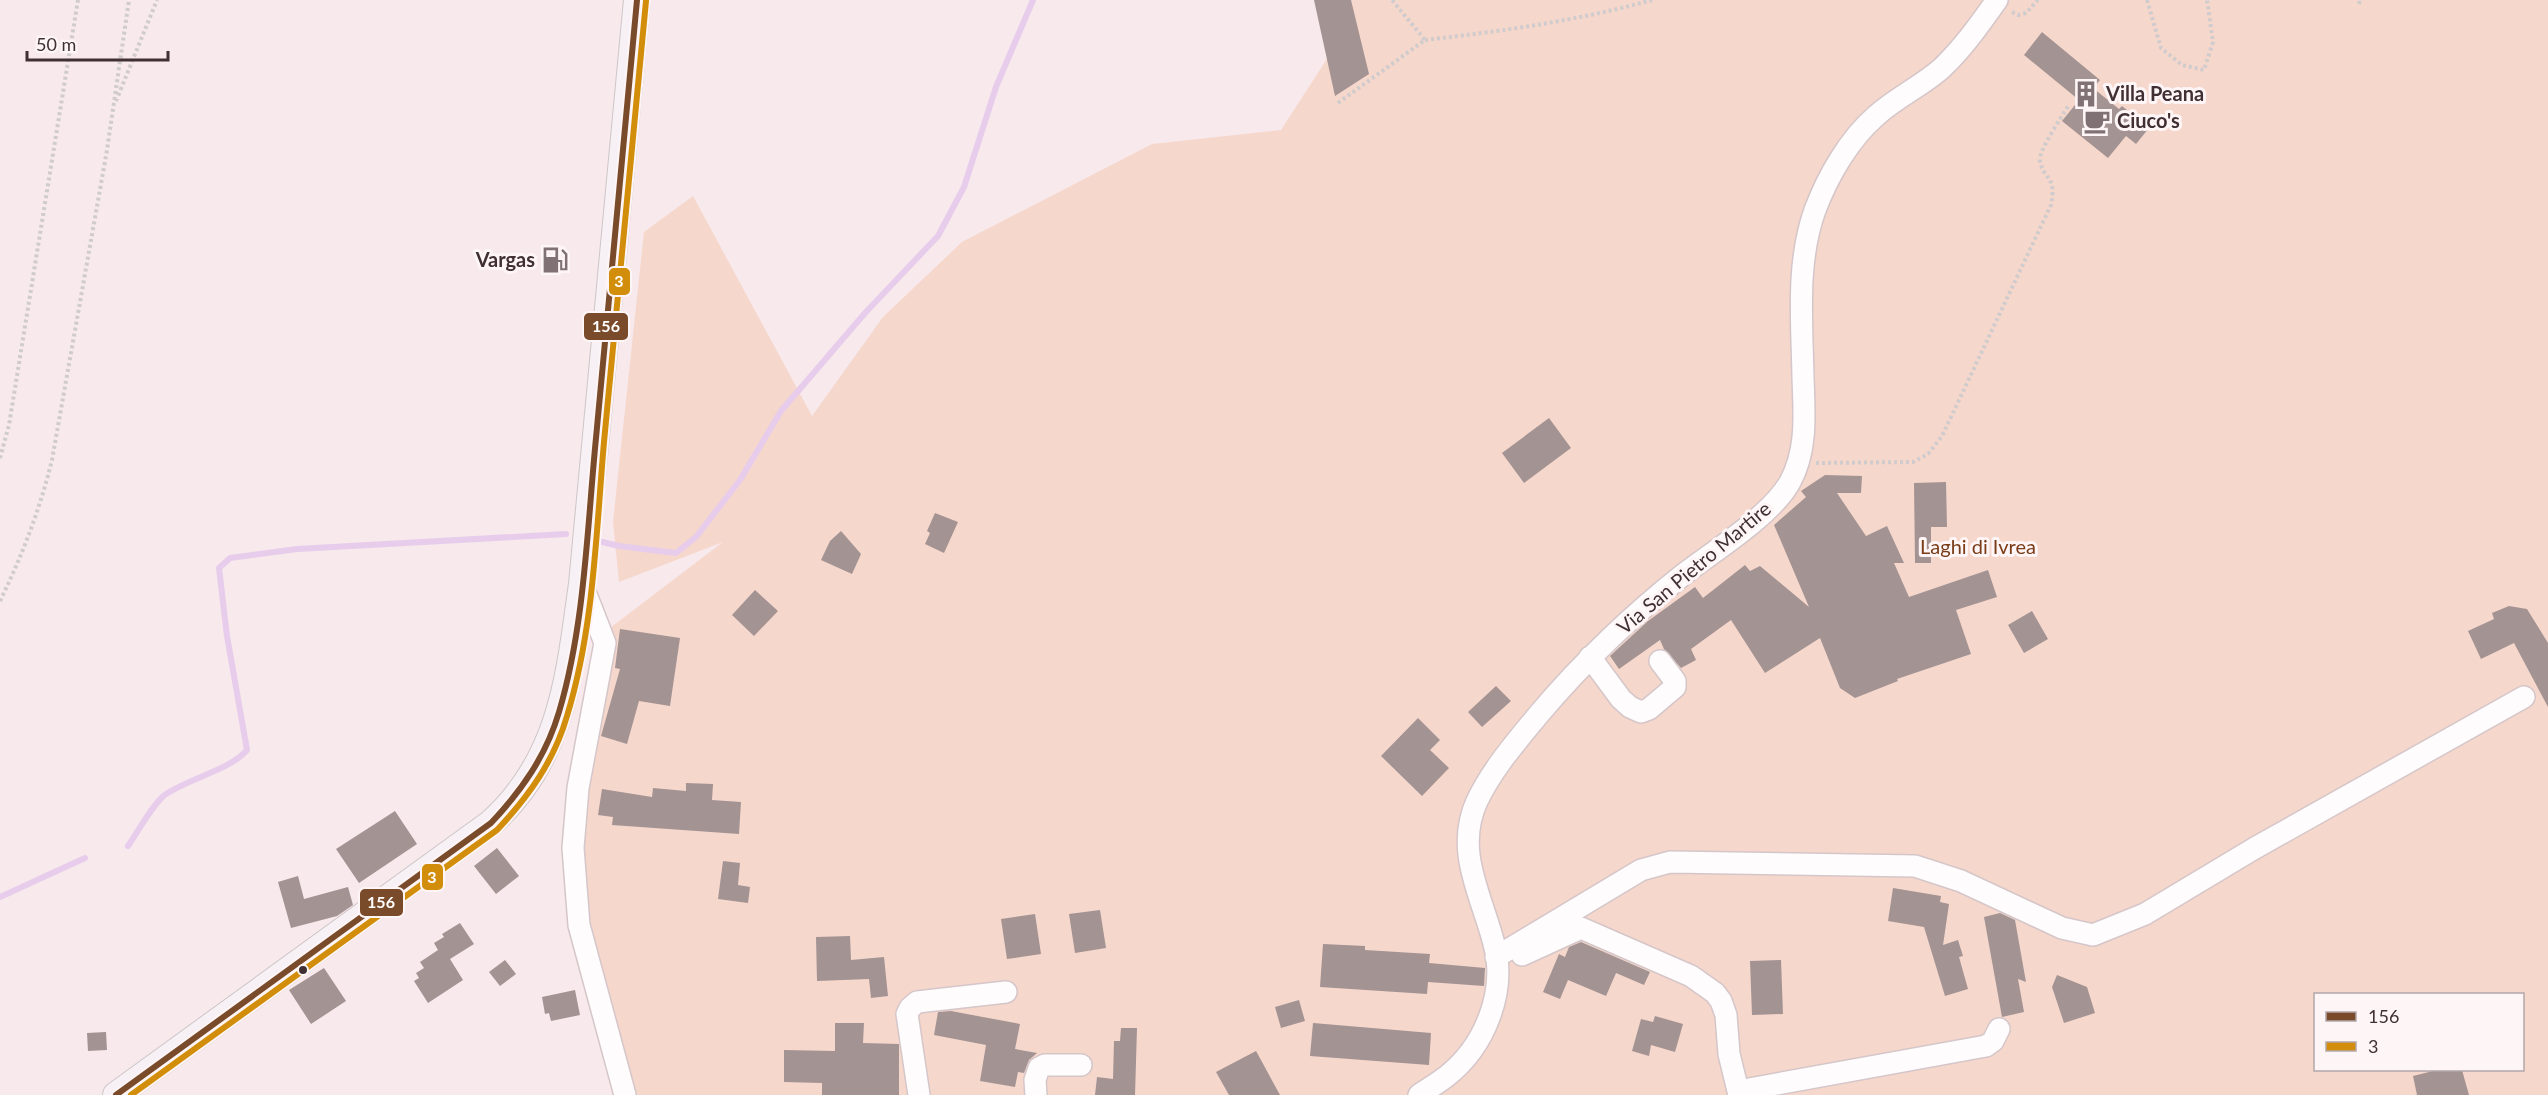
<svg xmlns="http://www.w3.org/2000/svg" width="2548" height="1095" font-family="Lato,sans-serif">
	<rect width="100%" height="100%" fill="#f7e9ec"/>
	<path fill="#f6d7cc" fill-rule="evenodd" d="M 1322,0 L 2548,0 L 2548,1095 L 627,1095 L 568,913 L 610,628 L 723,542 L 619,582 L 613,522 L 644,232 L 693,196 L 812,416 L 883,317 L 962,242 L 1152,144 L 1281,130 L 1334,48 ZM 2316,994 L 2522,994 L 2522,1070 L 2316,1070 Z"/>
	<g fill="none" stroke-linecap="round" stroke-linejoin="round">
		<path stroke="#e7cceb" stroke-width="6" d="M 594,540 L 619,546 L 676,553 L 696,537 L 740,480 L 781,411 L 865,313 L 938,236 L 964,187 L 996,87 L 1033,0
			M 128,846 C 138,832 153,803 166,794 C 190,778 230,770 247,750 L 227,636 L 219,568 L 230,558 L 297,549 L 566,534
			M 0,897 L 85,858"/>
	</g>
	<path fill="#a39393" d="M 1314,0 L 1351,0 L 1369,74 L 1335,96 Z
		M 2042,32 L 2100,80 L 2093,88 L 2119,109 L 2122,106 L 2149,128 L 2136,144 L 2126,136 L 2108,158 L 2062,121 L 2079,100 L 2024,55 Z
		M 1549,418 L 1571,448 L 1524,483 L 1502,453 Z
		M 1825,475 L 1862,476 L 1861,493 L 1837,493 L 1866,536 L 1887,526 L 1904,563 L 1894,563 L 1909,597 L 1988,570 L 1997,597 L 1956,610 L 1971,654 L 1897,679 L 1898,681 L 1855,698 L 1840,688 L 1820,638 L 1765,673 L 1731,620 L 1691,649 L 1696,660 L 1681,668 L 1664,649 L 1660,640 L 1619,669 L 1610,656 L 1648,621 L 1695,587 L 1703,598 L 1745,565 L 1750,571 L 1760,566 L 1809,607 L 1774,525 L 1806,497 L 1801,491 Z
		M 1946,482 L 1947,527 L 1931,527 L 1931,563 L 1915,563 L 1914,483 Z
		M 935,513 L 958,522 L 944,553 L 925,544 L 930,533 L 927,531 Z
		M 841,531 L 861,554 L 852,574 L 821,560 L 830,541 Z
		M 755,590 L 778,611 L 754,636 L 732,615 Z
		M 2509,606 L 2527,609 L 2548,643 L 2548,707 L 2514,643 L 2481,659 L 2468,631 L 2494,619 L 2492,613 Z
		M 2032,611 L 2048,639 L 2024,653 L 2008,625 Z
		M 620,629 L 680,638 L 670,706 L 639,701 L 627,744 L 601,736 L 620,669 L 615,668 Z
		M 1496,686 L 1511,701 L 1482,727 L 1468,712 Z
		M 1418,718 L 1440,740 L 1430,750 L 1449,768 L 1422,796 L 1381,756 Z
		M 686,783 L 713,784 L 712,800 L 741,802 L 739,834 L 612,825 L 613,817 L 598,815 L 602,789 L 652,797 L 653,788 L 686,791 Z
		M 395,811 L 417,844 L 359,883 L 336,849 Z
		M 497,848 L 519,876 L 496,894 L 474,866 Z
		M 723,861 L 740,863 L 738,885 L 750,887 L 748,903 L 718,899 Z
		M 298,876 L 304,899 L 348,887 L 353,905 L 337,916 L 291,928 L 278,882 Z
		M 1893,888 L 1941,896 L 1940,902 L 1949,904 L 1943,945 L 1958,940 L 1963,956 L 1959,957 L 1968,989 L 1945,996 L 1924,927 L 1888,921 Z
		M 1100,910 L 1106,948 L 1075,953 L 1069,914 Z
		M 2000,913 L 2015,920 L 2026,982 L 2018,979 L 2024,1012 L 2002,1017 L 1984,917 Z
		M 1035,914 L 1041,954 L 1007,959 L 1001,919 Z
		M 460,923 L 474,944 L 450,959 L 463,980 L 428,1003 L 414,981 L 419,978 L 416,973 L 424,968 L 420,962 L 438,950 L 434,943 L 444,937 L 442,934 Z
		M 850,936 L 851,960 L 884,957 L 888,996 L 871,998 L 869,979 L 817,981 L 816,937 Z
		M 1581,942 L 1650,972 L 1644,985 L 1616,973 L 1606,996 L 1568,980 L 1560,999 L 1543,992 L 1559,954 L 1565,957 L 1569,947 Z
		M 1323,944 L 1365,946 L 1365,950 L 1430,954 L 1429,963 L 1485,968 L 1484,986 L 1428,982 L 1427,994 L 1320,987 Z
		M 505,960 L 516,974 L 500,986 L 489,972 Z
		M 1781,960 L 1783,1014 L 1752,1015 L 1750,961 Z
		M 324,968 L 346,1001 L 311,1024 L 289,990 Z
		M 2057,975 L 2087,987 L 2095,1013 L 2064,1023 L 2052,987 Z
		M 575,990 L 580,1015 L 551,1021 L 549,1013 L 545,1014 L 542,997 Z
		M 1299,1000 L 1305,1021 L 1281,1028 L 1275,1007 Z
		M 951,1011 L 1020,1024 L 1015,1049 L 1037,1053 L 1029,1060 L 1024,1073 L 1018,1072 L 1015,1087 L 980,1081 L 986,1045 L 934,1035 L 938,1012 Z
		M 1655,1016 L 1683,1024 L 1675,1052 L 1651,1045 L 1649,1056 L 1632,1051 L 1641,1019 L 1653,1022 Z
		M 835,1023 L 864,1023 L 863,1043 L 899,1044 L 899,1095 L 822,1095 L 822,1083 L 784,1082 L 784,1050 L 835,1051 Z
		M 1313,1023 L 1431,1033 L 1429,1065 L 1310,1056 Z
		M 1121,1028 L 1137,1028 L 1135,1095 L 1095,1095 L 1097,1077 L 1113,1079 L 1114,1041 L 1120,1041 Z
		M 106,1032 L 107,1050 L 88,1051 L 87,1033 Z
		M 1256,1051 L 1280,1095 L 1229,1095 L 1216,1072 Z
		M 2437,1070 L 2462,1070 L 2469,1095 L 2417,1095 L 2413,1076 Z"/>
	<g fill="none" stroke-linecap="round" stroke-linejoin="round">
		<g stroke="#d5c6c9" stroke-width="24">
			<path id="minor" d="M 582,584 L 605,643 L 578,788 L 573,848 L 579,925 L 625,1095
				M 1590,657 L 1621,699 L 1630,707 L 1641,712 L 1649,709 L 1675,687 L 1675,681 L 1660,661
				M 1522,955 L 1581,928 L 1691,976 L 1715,993 L 1721,1001 L 1726,1015 L 1729,1054 L 1739,1095
				M 1496,957 L 1641,870 L 1670,862 L 1915,866 L 1961,881 L 2062,928 L 2093,935 L 2145,914 L 2255,848 L 2524,697
				M 1738,1091 L 1986,1046 L 1993,1041 L 1999,1029
				M 919,1095 L 907,1014 L 910,1008 L 917,1002 L 1006,992
				M 1036,1095 L 1035,1080 L 1039,1068 L 1045,1065 L 1081,1065
				M 1419,1095 C 1428,1089 1438,1083 1447,1076 C 1485,1046 1507,991 1494,944 C 1482,896 1454,851 1477,801 C 1493,768 1516,742 1539,714 C 1583,662 1631,616 1684,574 C 1714,551 1772,515 1790,482 C 1808,449 1804,412 1803,377 C 1802,321 1796,263 1815,210 C 1828,176 1849,139 1877,115 C 1897,97 1922,86 1942,68 C 1963,48 1980,24 1997,0"/>
		</g>
		<g stroke="#cec6c7" stroke-width="28">
			<path id="major" d="M 116,1095 L 491,823 C 563,758 569,675 582,584 L 637,0"/>
		</g>
		<path stroke="#d0cbcc" stroke-width="4" stroke-dasharray="3 3" stroke-linecap="butt" d="M 2147,0 L 2161,48 L 2182,65 L 2204,70 L 2213,42 L 2207,0
			M 2359,4 L 2360,0
			M 2012,12 L 2018,15 L 2026,13 L 2038,0
			M 1425,40 C 1502,31 1577,21 1652,0
			M 116,101 L 157,0
			M 1338,103 L 1425,40 L 1392,0
			M 0,458 L 9,425 L 78,0
			M 1816,463 L 1913,462 L 1928,454 L 1942,436 L 2051,205 C 2057,175 2044,181 2040,161 C 2038,151 2062,117 2068,106
			M 0,601 C 22,556 40,509 52,460 L 107,150 L 129,0"/>
		<use href="#minor" stroke="#fefcfc" stroke-width="21"/>
		<use href="#major" stroke="#f7f0f4" stroke-width="26"/>
		<g stroke="#fef5f7" stroke-width="10">
			<path id="bus-1" d="M 116,1095 L 491,823 C 522,790 546,756 559,712 C 585,624 587,529 596,438 C 609,292 623,146 637,0"/>
		</g>
		<g stroke="#fef5f7" stroke-width="10">
			<path id="bus-2" d="M 131,1095 L 497,830 C 529,796 554,761 567,716 C 594,628 596,533 604,442 C 618,295 632,148 646,1"/>
		</g>
		<use href="#bus-1" stroke="#7a4b2a" stroke-width="6"/>
		<use href="#bus-2" stroke="#d28e0a" stroke-width="6"/>
	</g>
	<defs>
		<g id="building-bare" transform="scale(2.07)"><path d="M-4-6H4V6H1V3H-1V6H-4ZM-2.5-4.3h1.7v1.8h-1.7ZM.8-4.3h1.7v1.8H.8ZM-2.5-1h1.7V.8h-1.7ZM.8-1h1.7V.8H.8Z" fill="#807174" stroke="#fef5f7" stroke-width="2.5" paint-order="stroke"/></g>
		<g id="cafe-bare" transform="scale(2.07)"><path d="M-5.5-4.5H6V0H3Q3 3.5 0 3.5H-2.5Q-5.5 3.5-5.5 0ZM3-3.2v2h1.7v-2ZM-6 4.5H4V6H-6Z" fill="#807174" stroke="#fef5f7" stroke-width="2.5" paint-order="stroke"/></g>
		<g id="fuel-bare" transform="scale(2.07)"><path d="M-5.5-6h7V0h2V4h1.3V-2.5L3-4.5l.8-.8L6-3V5H2.5V1h-1V6h-7ZM-4.2-4.7v3.2H.2V-4.7Z" fill="#807174" stroke="#fef5f7" stroke-width="2.5" paint-order="stroke"/></g>
	</defs>
	<g fill-rule="evenodd">
		<use href="#building-bare" x="2086" y="94"/>
		<use href="#cafe-bare" x="2097" y="121"/>
		<use href="#fuel-bare" x="555" y="260"/>
	</g>
	<circle fill="#403033" stroke="#fef5f7" stroke-width="2" cx="303" cy="970" r="5"/>
	<g text-anchor="middle" stroke-width="6" stroke-linejoin="round" paint-order="stroke">
		<g font-size="20" font-weight="bold" fill="#403033" stroke="#fef5f7" text-anchor="start">
			<text x="2106" y="101">Villa Peana</text>
			<text x="2117" y="128">Ciuco's</text>
			<text x="535" y="267" text-anchor="end">Vargas</text>
		</g>
		<g font-size="20" fill="#7a3c17" stroke="#fef5f7">
			<text x="1978" y="554">Laghi di Ivrea</text>
		</g>
		<g font-size="20" fill="#403033" stroke="#fef5f7">
			<text transform="translate(1694 568) rotate(-40)" y="7">Via San Pietro Martire</text>
		</g>
	</g>
	<g stroke="#fef5f7" stroke-width="2">
		<rect x="608" y="267" width="23" height="29" rx="6" fill="#d28e0a"/>
		<rect x="583" y="312" width="46" height="29" rx="6" fill="#7a4b2a"/>
		<rect x="421" y="863" width="23" height="28" rx="6" fill="#d28e0a"/>
		<rect x="359" y="888" width="45" height="29" rx="6" fill="#7a4b2a"/>
	</g>
	<g font-size="16" text-anchor="middle" font-weight="bold" fill="#fff">
		<text x="619" y="287">3</text>
		<text x="606" y="332">156</text>
		<text x="432" y="883">3</text>
		<text x="381" y="908">156</text>
	</g>
	<rect x="2314" y="993" width="210" height="78" fill="#fef5f7" stroke="#b2a6a9" stroke-width="1.5"/>
	<rect x="2326" y="1012" width="30" height="9" fill="#7a4b2a" stroke="#b2a6a9" stroke-width="1.5"/>
	<text x="2368" y="1023" font-size="18" fill="#403033">156</text>
	<rect x="2326" y="1042" width="30" height="9" fill="#d28e0a" stroke="#b2a6a9" stroke-width="1.5"/>
	<text x="2368" y="1053" font-size="18" fill="#403033">3</text>
	<path d="M27 51v9h141v-9" fill="none" stroke="#403033" stroke-width="3"/>
	<text x="36" y="51" font-size="18" fill="#403033" stroke="#fef5f7" stroke-width="4.5" paint-order="stroke">50 m</text>
</svg>
